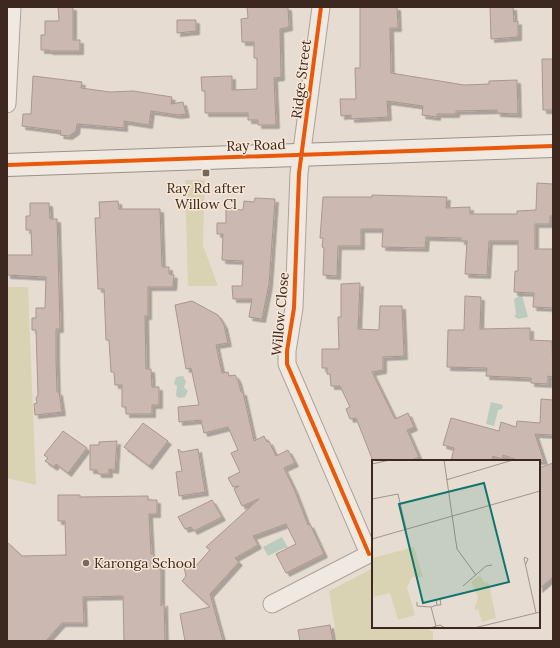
<svg xmlns="http://www.w3.org/2000/svg" width="560" height="648" font-family="Lora,serif">
	<defs>
		<filter id="shadow"><feDropShadow dx="3.5" dy="3.5" stdDeviation="0" flood-color="#0004"/></filter>
	</defs>
	<rect width="100%" height="100%" fill="#e7dcd1"/>
	<path fill="#dad3b3" d="M 185,180 L 205,180 L 203,245 L 218,286 L 188,286 Z
		M 7,287 L 28,287 L 36,485 L 7,478 Z
		M 373,568 L 373,627 L 425,627 L 433,632 L 433,641 L 337,641 L 329,591 Z"/>
	<path fill="#bbcbbe" d="M 522,295 L 528,317 L 518,319 L 514,316 L 516,314 L 514,299 Z
		M 183,376 L 186,382 L 184,387 L 188,391 L 185,397 L 179,398 L 176,396 L 177,386 L 174,384 L 176,377 Z
		M 491,402 L 503,405 L 502,409 L 498,410 L 494,426 L 486,424 Z
		M 282,537 L 288,548 L 284,548 L 268,556 L 263,547 Z"/>
	<path fill="#cbb9b1" stroke="#a8978f" filter="url(#shadow)" d="M 58,7 L 73,7 L 73,40 L 80,40 L 80,51 L 49,51 L 49,50 L 41,50 L 41,35 L 45,35 L 45,21 L 59,21 Z
		M 247,7 L 288,7 L 289,27 L 280,29 L 281,77 L 274,78 L 276,125 L 258,125 L 258,120 L 248,120 L 248,113 L 205,113 L 205,91 L 202,91 L 201,77 L 232,76 L 232,90 L 257,89 L 257,58 L 254,58 L 254,42 L 242,42 L 241,19 L 248,18 Z
		M 360,7 L 397,7 L 398,28 L 390,28 L 391,73 L 464,85 L 489,84 L 489,81 L 517,80 L 518,114 L 497,113 L 497,110 L 456,111 L 456,114 L 437,114 L 437,117 L 422,115 L 423,106 L 387,101 L 388,117 L 351,119 L 351,115 L 341,116 L 340,99 L 356,99 L 355,68 L 360,68 Z
		M 490,7 L 513,7 L 514,22 L 518,21 L 518,37 L 491,39 Z
		M 177,20 L 196,20 L 196,31 L 177,33 Z
		M 542,59 L 553,59 L 553,110 L 543,110 Z
		M 33,76 L 82,82 L 81,88 L 110,92 L 133,91 L 172,97 L 171,104 L 183,102 L 186,114 L 178,115 L 151,111 L 149,125 L 124,121 L 124,128 L 77,124 L 76,131 L 69,136 L 60,135 L 61,131 L 22,126 L 23,114 L 31,114 Z
		M 537,183 L 553,184 L 553,216 L 550,216 L 550,224 L 535,224 L 535,249 L 553,249 L 553,308 L 533,307 L 534,293 L 514,292 L 515,271 L 518,271 L 518,241 L 489,241 L 487,275 L 465,274 L 467,241 L 461,241 L 461,238 L 426,237 L 425,248 L 382,247 L 383,229 L 361,229 L 361,246 L 338,246 L 337,276 L 323,275 L 324,248 L 322,247 L 323,238 L 320,238 L 323,197 L 372,197 L 372,195 L 447,197 L 446,208 L 470,207 L 470,214 L 517,214 L 517,211 L 536,210 Z
		M 255,198 L 275,199 L 269,284 L 262,319 L 249,317 L 252,299 L 233,299 L 232,286 L 242,286 L 243,261 L 222,260 L 223,234 L 217,234 L 217,223 L 226,223 L 226,209 L 243,210 L 244,201 L 254,202 Z
		M 118,201 L 119,209 L 160,209 L 162,267 L 169,267 L 169,274 L 174,275 L 173,287 L 148,287 L 148,316 L 145,316 L 146,369 L 151,369 L 152,387 L 159,387 L 159,405 L 152,405 L 152,414 L 126,414 L 126,407 L 122,407 L 122,385 L 115,385 L 114,372 L 111,372 L 109,340 L 106,340 L 104,289 L 98,289 L 95,218 L 100,218 L 99,202 Z
		M 30,203 L 49,203 L 50,219 L 57,219 L 58,251 L 60,329 L 56,329 L 56,360 L 57,392 L 59,392 L 62,412 L 35,415 L 34,404 L 37,403 L 36,398 L 38,395 L 36,330 L 32,330 L 32,318 L 36,318 L 36,308 L 45,308 L 46,277 L 7,275 L 7,255 L 32,255 L 31,230 L 26,230 L 26,216 L 30,216 Z
		M 360,283 L 358,329 L 379,330 L 380,306 L 402,306 L 404,356 L 383,357 L 383,370 L 372,372 L 395,419 L 408,413 L 414,427 L 407,430 L 419,457 L 410,461 L 373,461 L 356,418 L 350,419 L 346,409 L 350,407 L 340,386 L 331,386 L 330,374 L 327,374 L 327,368 L 322,368 L 322,349 L 339,349 L 338,317 L 341,317 L 341,284 Z
		M 465,296 L 481,297 L 480,329 L 530,328 L 530,340 L 552,341 L 553,377 L 548,376 L 548,384 L 531,383 L 531,378 L 486,376 L 487,368 L 447,367 L 448,330 L 464,330 Z
		M 192,301 L 218,315 L 224,325 L 228,343 L 216,345 L 222,373 L 228,372 L 229,376 L 235,375 L 238,380 L 241,392 L 243,392 L 254,441 L 264,436 L 267,442 L 269,441 L 276,456 L 288,450 L 295,463 L 284,468 L 295,491 L 308,525 L 310,524 L 324,554 L 286,573 L 276,554 L 296,544 L 286,524 L 253,536 L 258,545 L 235,558 L 239,562 L 210,594 L 223,641 L 185,641 L 180,614 L 210,607 L 182,581 L 186,576 L 184,567 L 194,568 L 210,550 L 206,547 L 259,499 L 242,506 L 234,489 L 239,486 L 233,487 L 228,478 L 240,472 L 231,453 L 238,450 L 228,427 L 204,433 L 201,420 L 179,422 L 178,407 L 199,405 L 191,368 L 186,369 L 175,305 Z
		M 541,399 L 553,400 L 553,435 L 535,434 L 544,461 L 520,461 L 503,455 L 502,459 L 493,456 L 491,461 L 451,461 L 454,448 L 443,445 L 451,418 L 499,431 L 501,422 L 516,427 L 517,421 L 540,423 Z
		M 143,423 L 168,441 L 149,466 L 124,447 Z
		M 63,431 L 87,448 L 68,473 L 56,464 L 54,467 L 45,461 L 48,458 L 44,455 Z
		M 117,441 L 115,470 L 109,469 L 109,474 L 98,474 L 97,470 L 90,470 L 90,445 L 99,445 L 99,442 Z
		M 178,449 L 182,452 L 198,449 L 205,492 L 179,496 L 176,472 L 182,471 Z
		M 553,463 L 553,577 L 539,589 L 539,468 Z
		M 58,495 L 80,495 L 80,497 L 148,496 L 148,500 L 157,500 L 157,514 L 149,514 L 151,554 L 154,554 L 154,564 L 161,564 L 161,606 L 164,602 L 165,641 L 124,641 L 123,596 L 83,597 L 84,623 L 62,623 L 46,641 L 7,641 L 7,542 L 22,556 L 66,555 L 65,521 L 58,521 Z
		M 212,500 L 222,517 L 194,531 L 191,527 L 185,529 L 178,517 Z
		M 330,625 L 333,641 L 300,641 L 298,630 Z"/>
	<g fill="none" stroke-linecap="round" stroke-linejoin="round">
		<g stroke="#ada299" stroke-width="19">
			<path id="street" d="M 321,7 L 299,173 L 294,308 L 287,351 L 287,364 L 369,554
				M 7,104 L 12,7
				M 272,604 L 373,552"/>
		</g>
		<g stroke="#9c9189" stroke-width="24">
			<path id="secondary" d="M 7,165 L 553,146"/>
		</g>
		<use href="#street" stroke="#efe9e2" stroke-width="17"/>
		<use href="#secondary" stroke="#efe9e2" stroke-width="22"/>
		<g stroke="#f7e7d7" stroke-width="6">
			<path id="cycleway" d="M 321,7 L 299,173 L 294,308 L 287,351 L 287,364 L 369,554
				M 7,165 L 553,146"/>
		</g>
		<use href="#cycleway" stroke="#e8590c" stroke-width="4"/>
	</g>
	<g fill="#78675d" stroke="#f7e7d7" stroke-width="1.5">
		<rect x="202" y="169" width="8" height="8" rx="2"/>
		<circle cx="86" cy="563" r="4"/>
	</g>
	<g text-anchor="middle" stroke-width="3" stroke-linejoin="round" paint-order="stroke">
		<g font-size="14" fill="#3d281f" stroke="#f7e7d7">
			<text transform="translate(301 79) rotate(-83)" y="5">Ridge Street</text>
			<text transform="translate(256 145) rotate(-2)" y="5">Ray Road</text>
			<text transform="translate(280 314) rotate(-85)" y="5">Willow Close</text>
		</g>
		<g font-size="14" fill="#3d281f" stroke="#f7e7d7">
			<text x="206" y="193">Ray Rd after<tspan x="206" dy="16">Willow Cl</tspan></text>
			<text x="94" y="568" text-anchor="start">Karonga School</text>
		</g>
	</g>
	<g transform="translate(372 460)">
		<rect width="168" height="168" fill="#e7dcd1"/>
		<path d="M 42,87 L 51,117 L 40,117 L 35,127 L 43,155 L 26,160 L 18,133 L 2,137 L 0,98 ZM 108,115 L 112,122 L 117,124 L 124,158 L 110,162 L 106,149 L 102,150 L 106,137 L 99,122 Z" fill="#dad3b3"/>
		<path fill="none" stroke="#a3948a" stroke-width="1" d="M 72,0 L 85,89 L 104,115M 0,4 L 18,0M 74,20 L 141,0M 0,39 L 26,34 L 34,69M 0,79 L 168,31M 154,104 L 156,99 L 153,97 L 152,98 L 164,153M 91,126 L 114,106 L 120,105M 45,142 L 45,146 L 59,147 L 64,166M 59,147 L 65,145 L 64,140 L 68,139 L 69,145 L 65,145M 58,168 L 68,165 L 73,168M 102,168 L 168,152"/>
		<path fill="#0f766e" fill-opacity="0.15" stroke="#0f766e" stroke-width="2" d="M 112,23 L 137,122 L 51,143 L 27,44 Z"/>
		<rect width="168" height="168" fill="none" stroke="#3d281f" stroke-width="2"/>
	</g>
	<rect width="560" height="648" fill="none" stroke="#3d281f" stroke-width="16"/>
</svg>
